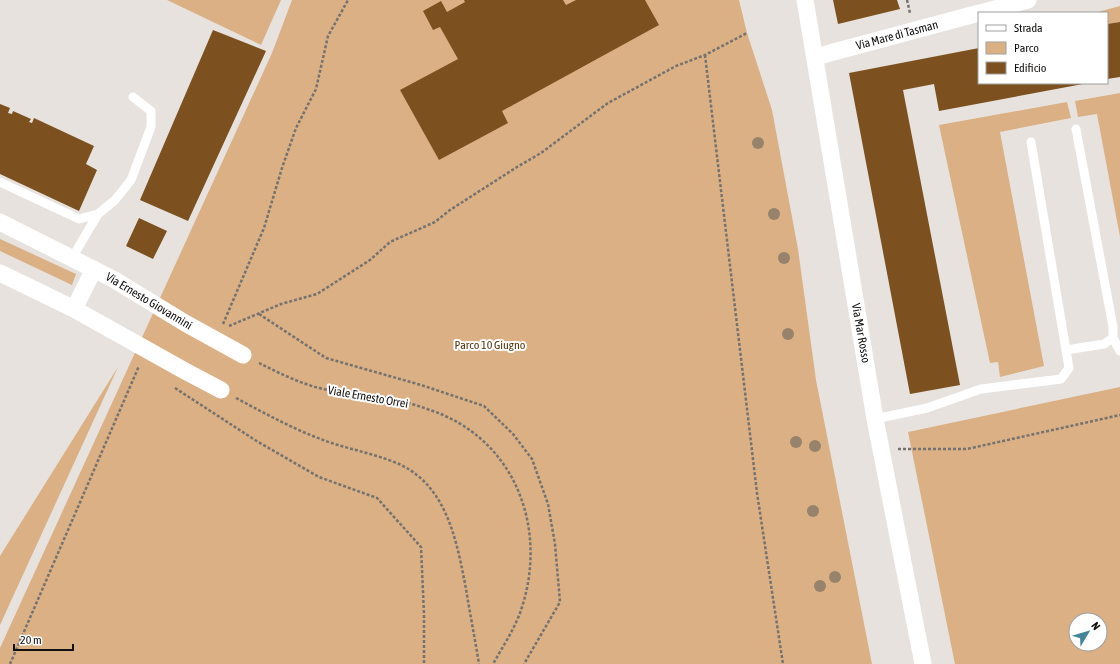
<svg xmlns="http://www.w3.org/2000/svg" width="1120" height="664" font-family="'Asap Condensed',sans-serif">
	<rect width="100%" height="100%" fill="#e7e2de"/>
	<path fill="#dab084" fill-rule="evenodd" d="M 167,0 L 281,0 L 261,45 Z
		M 292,0 L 739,0 L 747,33 L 772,110 L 798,249 L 816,380 L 872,664 L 0,664 L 0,648 L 272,53 Z
		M 1120,6 L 1120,22 L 1107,24 L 1107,13 L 1094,13 Z
		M 1120,93 L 1120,237 L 1097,114 L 1078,117 L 1075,101 Z
		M 1067,102 L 1071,118 L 1000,132 L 1044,366 L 1000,377 L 998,362 L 990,363 L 939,125 Z
		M 0,239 L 76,274 L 72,285 L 0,251 Z
		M 118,367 L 0,625 L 0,556 Z
		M 1120,387 L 1120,664 L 955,664 L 908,432 ZM 1076,620 L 1100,620 L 1100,644 L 1076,644 Z"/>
	<path fill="#7c511f" d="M 464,0 L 563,0 L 566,5 L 576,0 L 645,0 L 659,25 L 502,111 L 508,123 L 439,160 L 400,90 L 458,59 L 440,27 L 433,30 L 423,11 L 441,1 L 447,12 L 465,2 Z
		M 833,0 L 897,0 L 900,9 L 838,24 Z
		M 1120,22 L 1120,77 L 1107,79 L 1107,24 Z
		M 213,30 L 266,51 L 188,221 L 140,200 Z
		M 979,48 L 979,83 L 1083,84 L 939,111 L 934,84 L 903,90 L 960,385 L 910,394 L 849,73 Z
		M 0,104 L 10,108 L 8,113 L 12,114 L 13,111 L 31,119 L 29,122 L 32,123 L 34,118 L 94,146 L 86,164 L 97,170 L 79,211 L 0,174 Z
		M 139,218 L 167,231 L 153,259 L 126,246 Z"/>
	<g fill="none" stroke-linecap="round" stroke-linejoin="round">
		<path stroke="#75726f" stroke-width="2.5" stroke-dasharray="3 2" stroke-linecap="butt" d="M 907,0 L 910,13
			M 705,55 L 757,493 L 783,664
			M 259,314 L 326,358 L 421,385 L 484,406 L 513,434 L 532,459 L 548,504 L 555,544 L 560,602 L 524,664
			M 223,324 L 264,228 L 282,168 L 296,128 L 316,89 L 328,36 L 348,0
			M 229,326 L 281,304 L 317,294 L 370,260 L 390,242 L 435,222 L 450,210 L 517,167 L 541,153 L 608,103 L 676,66 L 705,55 L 747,33
			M 259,363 C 279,373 301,384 323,389 C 339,392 355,392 371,395 C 392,398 411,403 430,410 C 514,438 548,526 522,607 C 516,627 503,646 493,664
			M 175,388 L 255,440 L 319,477 L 377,498 L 421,547 L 424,614 L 424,664
			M 236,398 C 266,414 295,430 326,441 C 351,450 377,454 401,465 C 448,488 457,543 466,589 C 470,614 475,639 479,664
			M 898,449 L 967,449 L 1120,415
			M 10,664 L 139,366"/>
		<path stroke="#fff" stroke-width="9" d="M 0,182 L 79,219 L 98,214 L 115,200 L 131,180 L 151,127 L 151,111 L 133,97
			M 72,258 L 98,214
			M 1113,338 L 1120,351
			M 1066,350 L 1104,344 L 1113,338 L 1113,327 L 1076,129
			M 875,419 L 927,408 L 981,389 L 1061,379 L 1069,368 L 1031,142"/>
		<path stroke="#fff" stroke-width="17" d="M 805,0 L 875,419 L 923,664
			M 980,13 L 1028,0
			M 815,57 L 979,13
			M 0,222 L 113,279 L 185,323 L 243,355
			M 0,273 L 74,309 L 185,371 L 221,390
			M 74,309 L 94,269"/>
	</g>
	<g fill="#97836b">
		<circle cx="758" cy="143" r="6"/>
		<circle cx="774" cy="214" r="6"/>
		<circle cx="784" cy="258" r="6"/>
		<circle cx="788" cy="334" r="6"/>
		<circle cx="796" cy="442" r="6"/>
		<circle cx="815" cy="446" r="6"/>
		<circle cx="813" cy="511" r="6"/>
		<circle cx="835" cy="577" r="6"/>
		<circle cx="820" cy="586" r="6"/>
	</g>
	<g text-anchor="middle" stroke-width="4" stroke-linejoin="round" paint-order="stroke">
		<g font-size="12" fill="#12100f" stroke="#fff">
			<text transform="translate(897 35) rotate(-15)" y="4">Via Mare di Tasman</text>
			<text transform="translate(149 301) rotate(31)" y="4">Via Ernesto Giovannini</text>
			<text transform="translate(861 333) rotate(80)" y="4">Via Mar Rosso</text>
			<text transform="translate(368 397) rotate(10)" y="4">Viale Ernesto Orrei</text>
		</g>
		<g font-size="12" fill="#55350d" stroke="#fff">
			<text x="490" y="349">Parco 10 Giugno</text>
		</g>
	</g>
	<rect x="978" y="12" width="130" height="72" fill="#ffffff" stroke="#a09f9f"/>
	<rect x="986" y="25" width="20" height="6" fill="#ffffff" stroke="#a09f9f"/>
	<text x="1014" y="32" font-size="12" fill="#12100f">Strada</text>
	<rect x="986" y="42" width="20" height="12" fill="#dab084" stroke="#a09f9f"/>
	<text x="1014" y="52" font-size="12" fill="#12100f">Parco</text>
	<rect x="986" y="62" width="20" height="12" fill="#7c511f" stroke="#a09f9f"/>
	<text x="1014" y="72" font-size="12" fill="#12100f">Edificio</text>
	<g transform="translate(1088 632) rotate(52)"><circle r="19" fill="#ffffff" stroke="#a09f9f"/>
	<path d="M0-3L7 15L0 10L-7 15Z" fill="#448697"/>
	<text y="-6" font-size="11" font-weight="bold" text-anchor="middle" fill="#12100f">N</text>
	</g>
	<path d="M14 644v6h59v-6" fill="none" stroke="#12100f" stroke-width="2"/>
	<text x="20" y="644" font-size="12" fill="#12100f" stroke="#ffffff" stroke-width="3" paint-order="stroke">20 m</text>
</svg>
